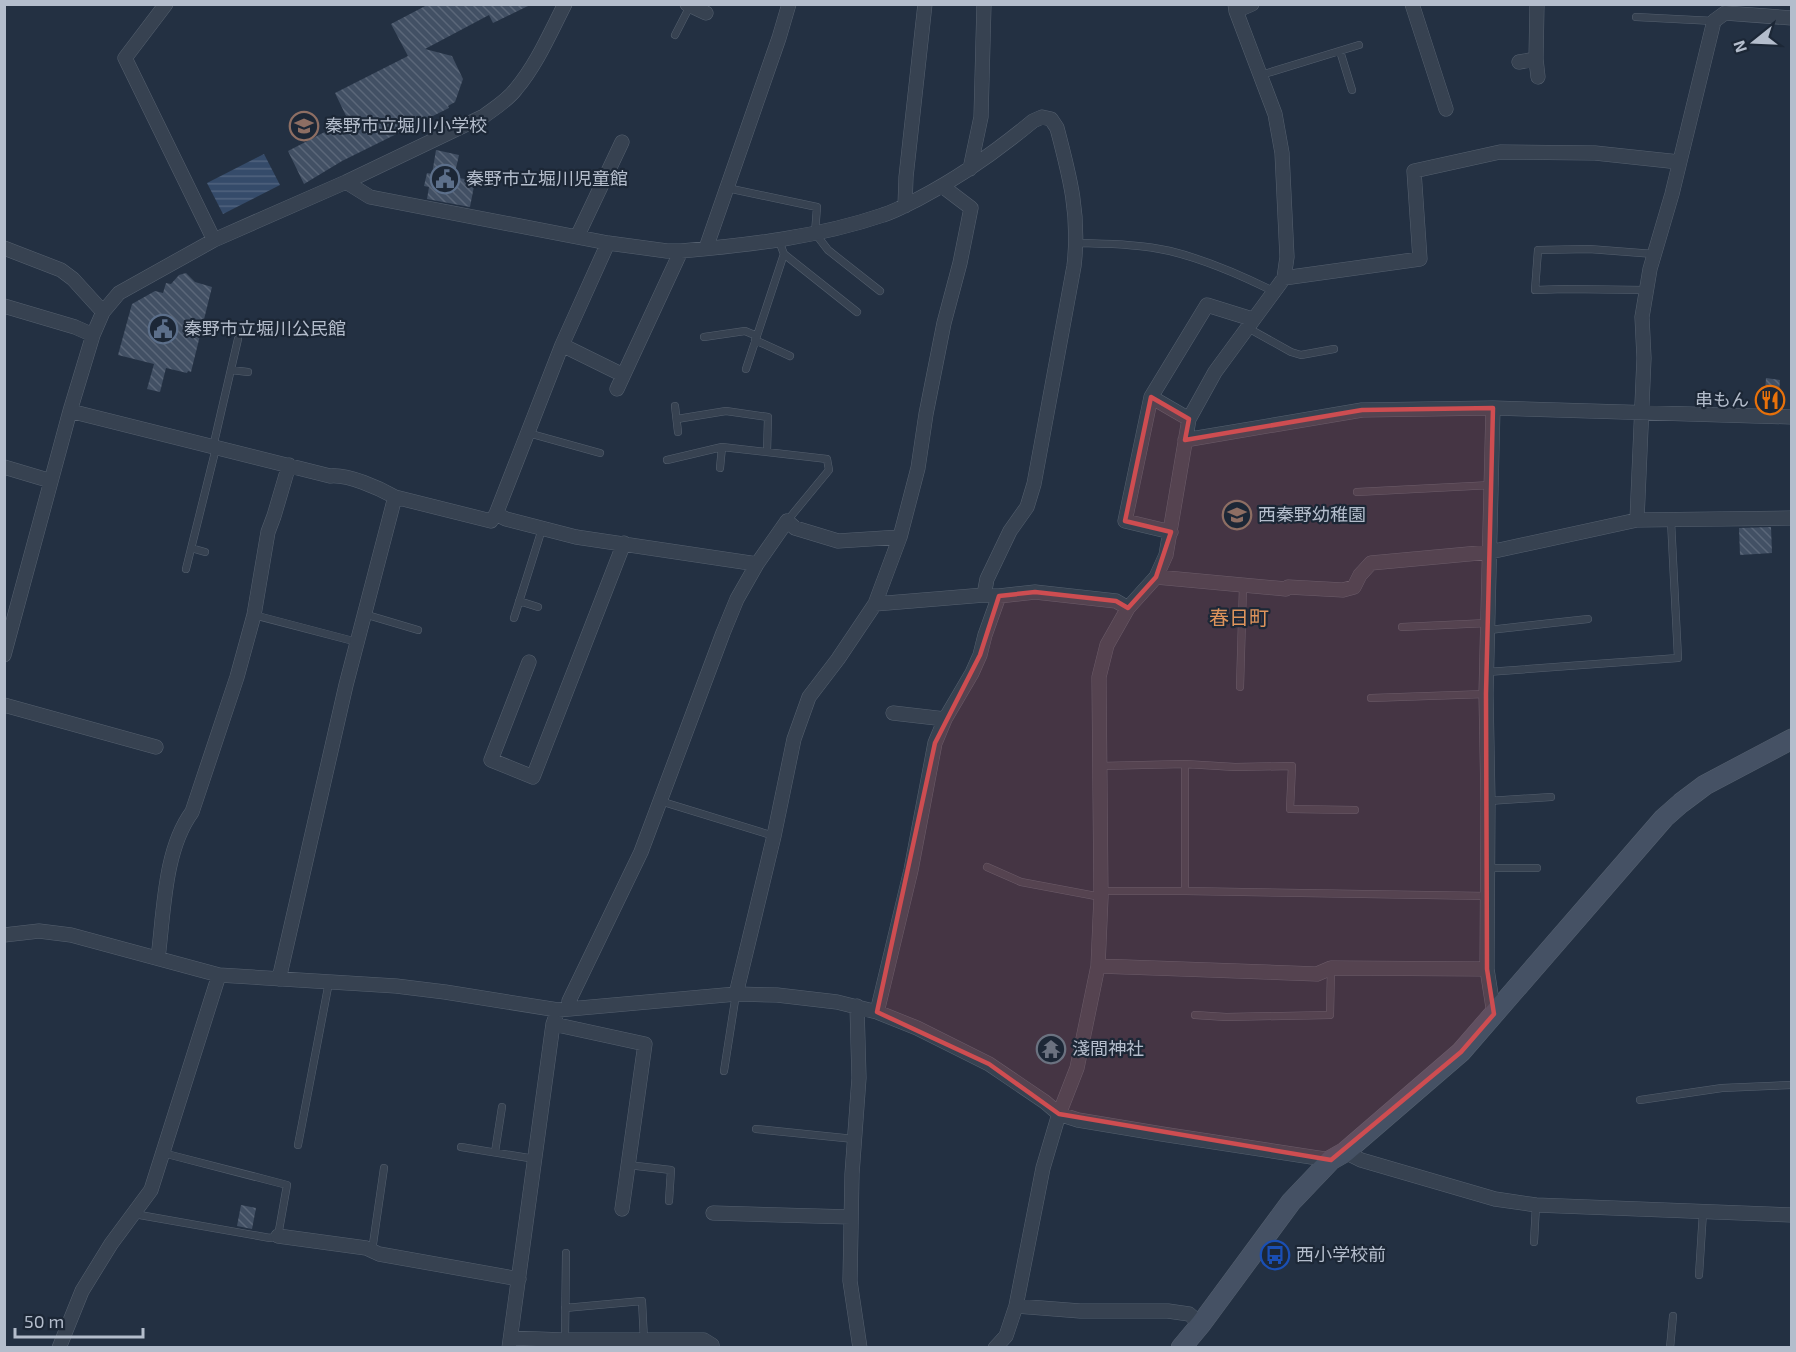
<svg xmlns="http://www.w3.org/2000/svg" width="1796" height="1352" font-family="'Exo 2','Noto Sans JP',sans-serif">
	<defs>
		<pattern id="water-rules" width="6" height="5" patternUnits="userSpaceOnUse" patternTransform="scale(1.5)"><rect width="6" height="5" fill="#354b6a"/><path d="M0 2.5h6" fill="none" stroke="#50637e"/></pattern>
		<pattern id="building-back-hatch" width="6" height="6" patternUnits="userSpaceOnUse" patternTransform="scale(1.5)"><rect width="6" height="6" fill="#425064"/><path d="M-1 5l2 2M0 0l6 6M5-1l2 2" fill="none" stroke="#5b6779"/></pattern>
	</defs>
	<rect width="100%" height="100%" fill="#233042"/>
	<path fill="url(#water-rules)" d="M 264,154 L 280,185 L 223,214 L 207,183 Z"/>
	<path fill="url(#building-back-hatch)" d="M 429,4 L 532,4 L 493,23 L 489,15 L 425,49 L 452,56 L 463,79 L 455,102 L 448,106 L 449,108 L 342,161 L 304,184 L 288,151 L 348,120 L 335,93 L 408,56 L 391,24 Z
		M 436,150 L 459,155 L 454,177 L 475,181 L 470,207 L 427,199 L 429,187 L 424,186 L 427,173 L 432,174 Z
		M 186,273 L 195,282 L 212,287 L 191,372 L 188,371 L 187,373 L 166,368 L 160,392 L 147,389 L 154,364 L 118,355 L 132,304 L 155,291 L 163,293 L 166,283 L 171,284 L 179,275 Z
		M 1766,378 L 1780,380 L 1778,407 L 1764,406 Z
		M 1771,527 L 1772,553 L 1740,555 L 1739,528 Z
		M 1045,1037 L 1060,1041 L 1056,1056 L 1041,1052 Z
		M 241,1205 L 256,1208 L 252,1229 L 237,1226 Z"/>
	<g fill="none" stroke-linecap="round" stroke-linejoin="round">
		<g stroke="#55606f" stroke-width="8">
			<path id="lane" d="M 1636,17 L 1714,21
				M 675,35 L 690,6
				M 1340,51 L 1352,90
				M 1261,75 L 1359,45
				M 727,188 L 817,207 L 815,233 L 828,250 L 880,291
				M 779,241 L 784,254 L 857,312
				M 1077,243 C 1108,244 1140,244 1170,251 C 1207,260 1241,275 1275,292
				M 1646,290 L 1565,289 L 1535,290 L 1538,250 L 1589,249 L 1654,254
				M 1248,328 L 1291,352 L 1301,355 L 1334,349
				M 704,337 L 745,331 L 757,336
				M 755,340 L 790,356
				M 746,369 L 784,254
				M 231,370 L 248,372
				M 675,406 L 678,432
				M 677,419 L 726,411 L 768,417 L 767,452
				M 528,433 L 600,453
				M 213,447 L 238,339
				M 667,460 L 722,447 L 827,459 L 829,470 L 787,521
				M 720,468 L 722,447
				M 1357,492 L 1492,485
				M 191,548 L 205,552
				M 186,569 L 216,448
				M 519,601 L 538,607
				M 364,614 L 418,630
				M 254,615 L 357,642
				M 514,618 L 542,529
				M 1402,627 L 1488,623
				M 1489,630 L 1588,619
				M 1487,672 L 1678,658 L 1671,521
				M 1240,687 L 1243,586
				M 1371,698 L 1486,694
				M 1185,764 L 1185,891
				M 1100,766 L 1185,764 L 1235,767 L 1292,766 L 1290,809 L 1355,810
				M 660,801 L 774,836
				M 1488,801 L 1551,797
				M 987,867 L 1021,882 L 1101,897
				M 1488,868 L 1537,868
				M 1101,891 L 1185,891 L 1488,896
				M 1195,1015 L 1226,1017 L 1330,1015 L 1331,968
				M 724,1071 L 736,994
				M 1640,1100 L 1722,1088 L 1792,1085
				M 756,1129 L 854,1139
				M 298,1145 L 329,982
				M 461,1147 L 535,1159
				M 495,1152 L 502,1107
				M 628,1165 L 671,1170 L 669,1201
				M 134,1214 L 270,1238 L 278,1236 L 287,1185 L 163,1153
				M 1534,1242 L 1536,1205
				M 372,1251 L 384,1168
				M 1699,1275 L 1703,1212
				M 565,1308 L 642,1301 L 644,1340
				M 565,1340 L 566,1253
				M 1670,1348 L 1673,1316"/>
		</g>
		<g stroke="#55606f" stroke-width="15">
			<path id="street" d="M 166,4 L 125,58 L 214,240
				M 687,4 L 706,13
				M 1412,4 L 1446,109
				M 1537,4 L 1536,59 L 1538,77
				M 1236,11 L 1252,4
				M 1519,62 L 1536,59
				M 970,169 L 981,117 L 984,4
				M 346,182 L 370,197 L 608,243 L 667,251 L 681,251 C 750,245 818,237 883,215 C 896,211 908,204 920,198 C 962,176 998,150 1033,121 L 1042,117 L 1051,119 L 1057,128 C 1070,177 1080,215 1074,266 L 1034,484 L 1027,507 L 1010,531 L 987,579 L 984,595
				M 905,206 L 906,177 L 925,4
				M 577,237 L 622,142
				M 4,248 L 61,270 L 73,279 L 103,312
				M 706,248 L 779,38 L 789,4
				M 1284,278 L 1420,259 L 1414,171 L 1500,152 L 1595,153 L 1679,162
				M 4,306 L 75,327 L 93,335
				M 562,345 L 623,375
				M 617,389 L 681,251
				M 1151,397 L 1189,419
				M 1493,408 L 1486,694 L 1488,801 L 1487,969 L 1494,1014
				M 70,411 L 330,476 C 348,474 379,488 395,497 L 491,521 L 496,514 L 562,345 L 608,243
				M 1185,440 L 1362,410 L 1493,408 L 1792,417
				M 4,467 L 51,481
				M 496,514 L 506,519 L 576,537 L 757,564
				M 1637,520 L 1644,358 L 1642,317 L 1650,269 L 1672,194 L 1714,21 L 1725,13 L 1792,18
				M 1171,532 L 1125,521 L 1151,397 L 1207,305 L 1252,319
				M 1156,577 L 1286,589 L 1288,587 L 1343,590 L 1354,587 L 1360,575 L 1371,563 L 1490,552 L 1637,520 L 1792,518
				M 875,604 L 984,595 L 999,596 L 1035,592 L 1116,601 L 1128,608
				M 4,655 L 70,411 L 93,335 L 103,312 L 119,293 L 214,240 L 346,182 L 484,116 C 495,108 508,100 516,89 C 537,64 550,33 565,4
				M 529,662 L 491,760 L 533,777 L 624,543
				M 4,705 L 156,747
				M 893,713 L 945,719
				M 4,935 L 39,931 L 71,935 L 219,975 L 396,986 L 445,992 L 558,1010 L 736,994 L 777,995 L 837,1002 L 877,1012 L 917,1028 L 989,1064 L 1045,1102 L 1059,1114 L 1078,1120 L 1162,1134 L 1331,1160
				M 158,958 C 164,912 164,850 192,812 L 237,677 L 254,615 L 268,532 L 274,516 L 289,465
				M 1098,966 L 1317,974 L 1331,968 L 1487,969
				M 279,979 L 346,685 L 395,497
				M 736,994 L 774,836 L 794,739 L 809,697 L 838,659 L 875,604 L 900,537 L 918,468 L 926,414 L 944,323 L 960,263 L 971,208 L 942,186
				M 857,1006 L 859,1078 L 852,1174 L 850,1281 L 860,1348
				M 569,1009 L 569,1001 L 641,852 L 723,633 L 737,599 L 757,564 L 787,521 L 795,528 L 838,541 L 900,537
				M 877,1012 L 911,870 L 935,743 L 945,719 L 972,673 L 980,655 L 985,635 L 999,596
				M 553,1024 L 645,1044 L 622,1209
				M 1345,1152 L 1361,1160 L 1495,1199 L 1536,1205 L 1792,1215
				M 713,1213 L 851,1217
				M 278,1236 L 366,1248 L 379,1254 L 519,1279
				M 1016,1306 L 1080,1311 L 1168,1311 L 1189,1314 L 1201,1324
				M 511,1338 L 565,1340 L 704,1340 L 712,1345 L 712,1348
				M 59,1348 L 82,1291 L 111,1244 L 151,1190 L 219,975
				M 509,1348 L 553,1024 L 558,1010
				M 995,1348 L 1006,1336 L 1016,1306 L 1043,1168 L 1059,1114 L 1077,1068 L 1098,966 L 1101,897 L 1099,677 L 1107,645 L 1128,608 L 1156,577 L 1166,555 L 1189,419 L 1215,372 L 1284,278 L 1287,257 L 1282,153 L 1275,114 L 1236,11 L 1235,4"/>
		</g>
		<g stroke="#55606f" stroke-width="21">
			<path id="secondary" d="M 1181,1348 L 1201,1324 L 1291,1202 L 1331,1160 L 1345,1152 L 1461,1052 L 1664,818 L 1681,803 L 1705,785 L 1792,739"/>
		</g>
		<use href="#lane" stroke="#374251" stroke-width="7"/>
		<use href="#street" stroke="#374251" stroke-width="14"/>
		<use href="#secondary" stroke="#455164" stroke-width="20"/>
	</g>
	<path fill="#ce4d51" fill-opacity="0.2" stroke="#ce4d51" stroke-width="4.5" stroke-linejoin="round" d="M 1151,397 L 1189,419 L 1185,440 L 1362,410 L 1493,408 L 1486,694 L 1487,969 L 1494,1014 L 1461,1052 L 1331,1160 L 1059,1114 L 989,1064 L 877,1012 L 935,743 L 980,655 L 999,596 L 1035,592 L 1116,601 L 1128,608 L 1156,577 L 1171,532 L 1125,521 Z"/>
	<defs>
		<g id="school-ring" transform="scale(1.5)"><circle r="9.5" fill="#1c2736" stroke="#8d6e63" stroke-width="1.5"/><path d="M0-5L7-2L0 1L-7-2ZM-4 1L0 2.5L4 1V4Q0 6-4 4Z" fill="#8d6e63"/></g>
		<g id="civic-ring" transform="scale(1.5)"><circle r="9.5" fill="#1c2736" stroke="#5c6f8a" stroke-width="1.5"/><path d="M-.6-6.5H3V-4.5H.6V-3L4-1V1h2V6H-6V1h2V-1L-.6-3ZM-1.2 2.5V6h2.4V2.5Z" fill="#5c6f8a"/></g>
		<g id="restaurant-ring" transform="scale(1.5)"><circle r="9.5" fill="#1c2736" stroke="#e8710a" stroke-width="1.5"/><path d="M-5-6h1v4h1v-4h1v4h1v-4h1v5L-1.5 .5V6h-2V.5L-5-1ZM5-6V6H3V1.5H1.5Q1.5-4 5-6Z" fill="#e8710a"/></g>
		<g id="temple-ring" transform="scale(1.5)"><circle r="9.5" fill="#1c2736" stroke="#6b7280" stroke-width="1.5"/><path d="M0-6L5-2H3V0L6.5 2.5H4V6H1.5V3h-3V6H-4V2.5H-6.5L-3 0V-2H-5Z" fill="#6b7280"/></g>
		<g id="bus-ring" transform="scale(1.5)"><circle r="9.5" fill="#1c2736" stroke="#1a4fb4" stroke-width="1.5"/><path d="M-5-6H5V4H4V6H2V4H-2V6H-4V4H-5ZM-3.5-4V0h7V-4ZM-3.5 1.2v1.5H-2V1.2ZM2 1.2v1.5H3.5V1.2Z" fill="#1a4fb4"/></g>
	</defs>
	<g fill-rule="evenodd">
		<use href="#school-ring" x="304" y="126"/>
		<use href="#civic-ring" x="445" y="179"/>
		<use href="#civic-ring" x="163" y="329"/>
		<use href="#restaurant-ring" x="1770" y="400"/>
		<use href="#school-ring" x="1237" y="515"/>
		<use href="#temple-ring" x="1051" y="1049"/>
		<use href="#bus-ring" x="1275" y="1255"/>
	</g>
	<g text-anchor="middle" stroke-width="4.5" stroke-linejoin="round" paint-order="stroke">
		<g font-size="18" fill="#b4bdcc" stroke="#1c2736" text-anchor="start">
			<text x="325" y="132">秦野市立堀川小学校</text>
			<text x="466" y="185">秦野市立堀川児童館</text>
			<text x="184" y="335">秦野市立堀川公民館</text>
			<text x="1749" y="406" text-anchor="end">串もん</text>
			<text x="1258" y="521">西秦野幼稚園</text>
			<text x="1072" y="1055">淺間神社</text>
			<text x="1296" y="1261">西小学校前</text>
		</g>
		<g font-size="20" fill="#de945c" stroke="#1c2736">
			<text x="1239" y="625">春日町</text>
		</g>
	</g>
	<rect width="1796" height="1352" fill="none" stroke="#b4bdcc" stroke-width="12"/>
	<g transform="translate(1754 42) rotate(252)" stroke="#1c2736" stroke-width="4.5" paint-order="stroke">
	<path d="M0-4.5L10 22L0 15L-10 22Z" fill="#b4bdcc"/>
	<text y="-9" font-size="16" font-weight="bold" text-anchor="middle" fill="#b4bdcc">N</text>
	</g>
	<path d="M15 1328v9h128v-9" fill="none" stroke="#b4bdcc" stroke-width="3"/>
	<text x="24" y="1328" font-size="18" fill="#b4bdcc" stroke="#1c2736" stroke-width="4.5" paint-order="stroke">50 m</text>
</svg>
